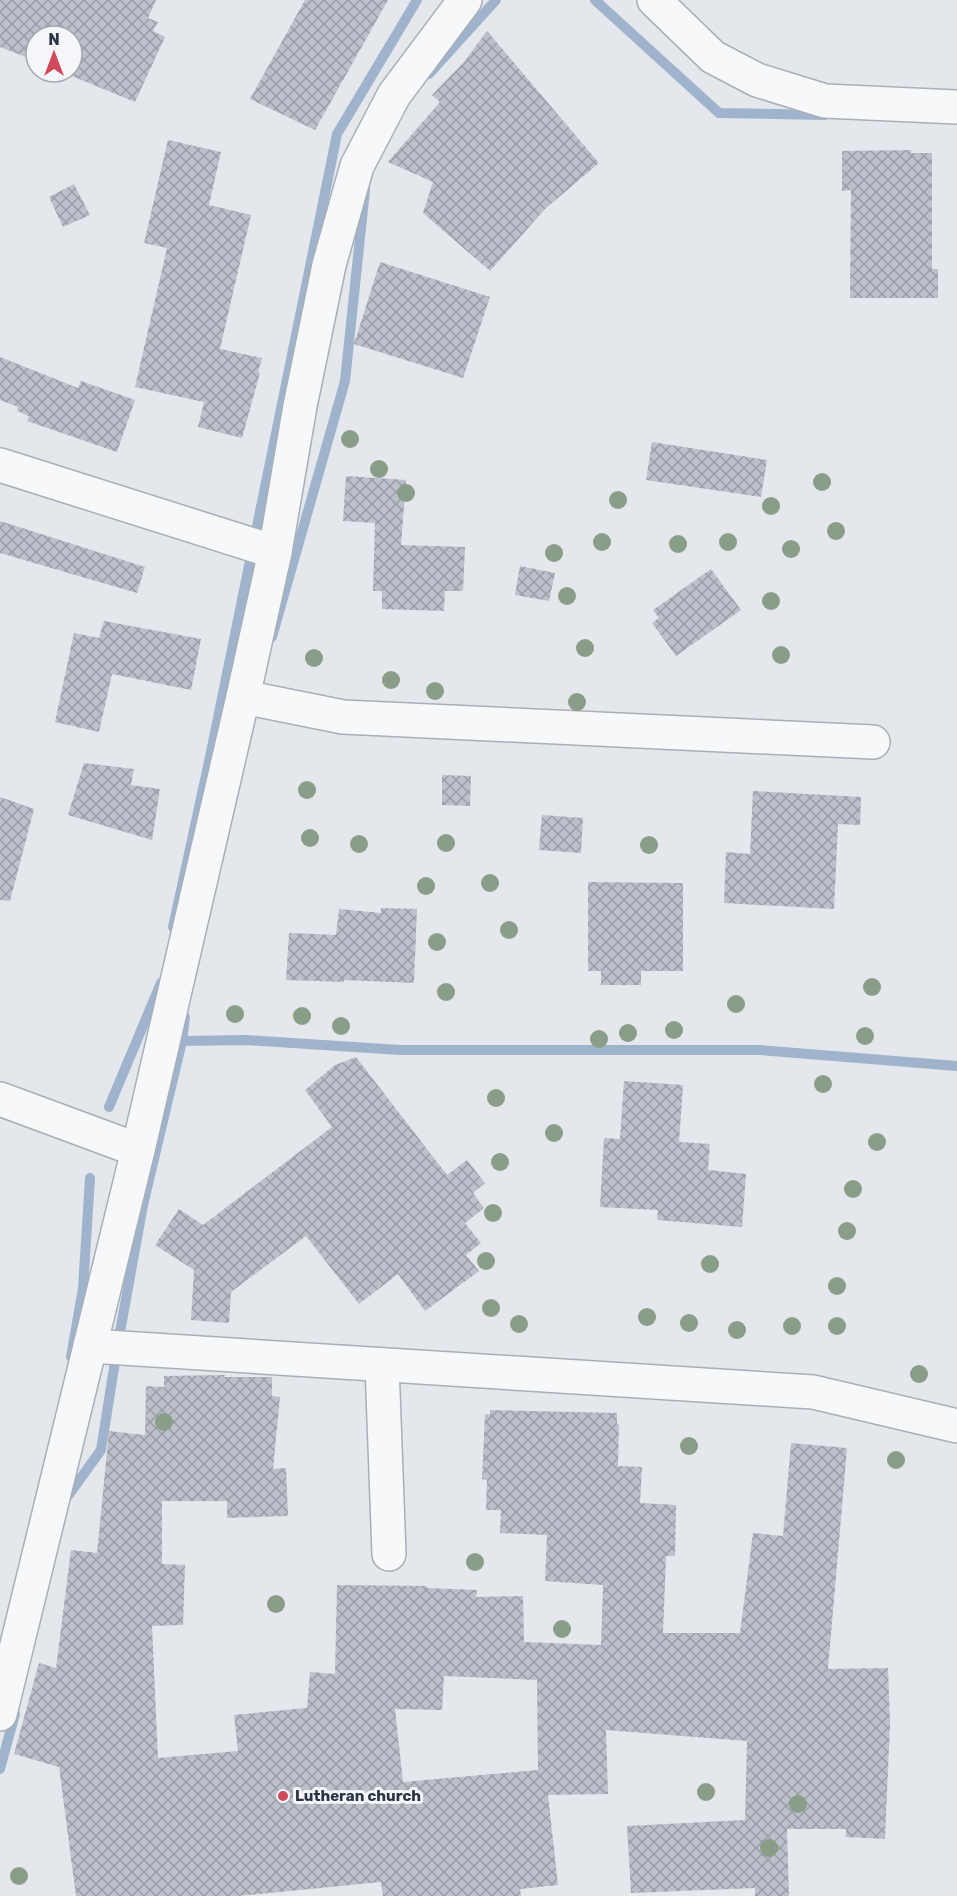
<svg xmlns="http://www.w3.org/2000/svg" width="957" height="1896" font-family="Rubik,sans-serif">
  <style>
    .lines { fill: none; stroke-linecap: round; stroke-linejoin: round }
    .stream { stroke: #9fb4cc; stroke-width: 10 }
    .building { fill: url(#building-cross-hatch); fill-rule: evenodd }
    .minor-casing { stroke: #a9aeb7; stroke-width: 36 }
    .minor { stroke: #f7f8fa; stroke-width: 33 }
    .tree { fill: #899d89 }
    .poi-dot { fill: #d1495b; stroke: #f4f6f9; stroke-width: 2 }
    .labels { text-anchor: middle; stroke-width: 6; stroke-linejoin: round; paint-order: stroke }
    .poi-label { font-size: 15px; font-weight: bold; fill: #2b3445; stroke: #f4f6f9; text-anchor: start }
  </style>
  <defs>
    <pattern id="building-cross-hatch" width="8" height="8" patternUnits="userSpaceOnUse" patternTransform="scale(1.5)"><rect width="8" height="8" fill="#bbc0ca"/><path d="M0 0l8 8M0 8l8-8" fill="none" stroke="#989da6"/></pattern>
  </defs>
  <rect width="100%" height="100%" fill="#e4e7ec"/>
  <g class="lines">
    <g class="stream">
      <path d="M595 0 719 113 825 115"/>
      <path d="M429 74 496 0"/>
      <path d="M272 637 345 381 365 190"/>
      <path d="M173 927 210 757 337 134 417 0"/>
      <path d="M182 1041 245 1040 400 1050H760L957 1066"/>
      <path d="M109 1107 161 983"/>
      <path d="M71 1357 83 1288 90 1178"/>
      <path d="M65 1500 101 1450 118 1343 143 1205 182 1041 185 1017"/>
      <path d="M0 1769 15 1714"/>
    </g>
  </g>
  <g class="building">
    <path d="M0 0H156L148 18 158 22 153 31 165 37 135 102 62 72H72V36H36V61L0 47Z"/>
    <path d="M305 0H388L315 130 250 99Z"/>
    <path d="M487 31 599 163 545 209 490 271 423 213 433 182 388 162 440 102 432 95 464 62Z"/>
    <path d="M168 140 221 152 209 205 251 215 220 349 262 358 258 372 260 373 242 438 198 427 204 402 135 387 167 248 144 243Z"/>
    <path d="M911 150V153H932V269H938V298H850L851 190 842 191V151Z"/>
    <path d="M74 184 90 215 63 227 49 197Z"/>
    <path d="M380 262 490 297 463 378 354 344Z"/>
    <path d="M0 357 78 388 81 381 135 400 117 452 27 421 29 416 17 411 18 407 0 400Z"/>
    <path d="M652 442 767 460 761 497 646 480Z"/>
    <path d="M346 476 406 480 401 545 465 547 463 591H445L444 611 382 609V591H373L375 523 343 521Z"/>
    <path d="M0 521 145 567 137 593 0 553Z"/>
    <path d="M520 566 555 573 549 601 515 595Z"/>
    <path d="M711 569 741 610 676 656 652 623 659 618 653 610Z"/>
    <path d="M104 621 201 639 191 690 112 674 99 732 55 722 74 633 99 638Z"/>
    <path d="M84 763 134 769 131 785 160 789 152 840 68 815Z"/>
    <path d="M442 775 471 776 470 806 442 805Z"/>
    <path d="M753 791 861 797 860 825 838 824 834 909 724 903 726 852 750 854Z"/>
    <path d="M0 797 34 809 10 901 0 900Z"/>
    <path d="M542 815 583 818 581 853 539 850Z"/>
    <path d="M588 882 683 883V971H641V985H601V971H588Z"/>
    <path d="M381 908 417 909 414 983 344 980V982L286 980 289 933 336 935 339 909 381 913Z"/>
    <path d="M356 1057 447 1175 467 1160 485 1183 473 1193 484 1208 465 1223 481 1243 466 1255 479 1271 425 1311 398 1274 359 1304 306 1236 231 1292 229 1323 191 1320 194 1270 155 1245 179 1209 203 1225 332 1127 305 1090 335 1065Z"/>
    <path d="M624 1081 683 1085 679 1142 710 1144 708 1170 746 1174 742 1227 657 1220 658 1210 600 1207 604 1138 620 1139Z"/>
    <path d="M225 1375 224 1377H272V1396L280 1397 273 1469 286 1468 288 1516 227 1518V1501H162V1564L185 1565 183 1625 152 1626 158 1758 238 1751 234 1715 307 1708 310 1672 335 1674 337 1585 427 1586V1588L477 1590 476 1597 523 1596 524 1642 601 1645 603 1585 545 1581 547 1535 500 1533 501 1510H486L487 1480 482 1479 485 1414 490 1415V1410L617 1413V1424H619L618 1466 642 1467 640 1503 676 1505 675 1556H666L663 1633H740L753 1533 783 1536 791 1443 847 1448 828 1669 888 1668 890 1724 885 1839 846 1837V1829H787L789 1896H755V1888L631 1893 627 1826 745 1820 747 1741 606 1730 608 1794 548 1795 558 1885 520 1889 521 1896H383L381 1882 238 1896H76L59 1767 14 1754 39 1663 56 1668 71 1550 97 1553 109 1431 145 1435 146 1386 164 1387V1376ZM444 1676 537 1680 538 1770 403 1782 395 1709 442 1710Z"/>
  </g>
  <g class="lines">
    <defs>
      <g id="minor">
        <path d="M654 0 713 57 757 80 825 101 957 107"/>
        <path d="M0 465 275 552"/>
        <path d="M243 697 343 717 873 742"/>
        <path d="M0 1099 138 1150"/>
        <path d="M90 1346 813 1392 957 1426"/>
        <path d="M382 1365 389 1554"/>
        <path d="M0 1714 138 1150 243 697 275 552 300 406 329 265 357 166 394 95 465 0"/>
      </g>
    </defs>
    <use href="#minor" class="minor-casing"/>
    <use href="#minor" class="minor"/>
  </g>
  <g class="tree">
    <circle cx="350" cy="439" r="9"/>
    <circle cx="379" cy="469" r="9"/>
    <circle cx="822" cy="482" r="9"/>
    <circle cx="406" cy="493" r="9"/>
    <circle cx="618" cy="500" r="9"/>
    <circle cx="771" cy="506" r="9"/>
    <circle cx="836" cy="531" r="9"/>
    <circle cx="602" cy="542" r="9"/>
    <circle cx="728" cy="542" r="9"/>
    <circle cx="678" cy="544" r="9"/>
    <circle cx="791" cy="549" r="9"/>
    <circle cx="554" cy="553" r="9"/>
    <circle cx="567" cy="596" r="9"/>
    <circle cx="771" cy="601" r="9"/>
    <circle cx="585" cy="648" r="9"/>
    <circle cx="781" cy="655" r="9"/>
    <circle cx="314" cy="658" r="9"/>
    <circle cx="391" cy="680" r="9"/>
    <circle cx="435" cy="691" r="9"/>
    <circle cx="577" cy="702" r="9"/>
    <circle cx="307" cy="790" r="9"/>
    <circle cx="310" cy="838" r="9"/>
    <circle cx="446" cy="843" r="9"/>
    <circle cx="359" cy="844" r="9"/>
    <circle cx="649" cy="845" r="9"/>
    <circle cx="490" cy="883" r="9"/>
    <circle cx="426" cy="886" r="9"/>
    <circle cx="509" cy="930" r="9"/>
    <circle cx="437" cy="942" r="9"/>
    <circle cx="872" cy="987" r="9"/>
    <circle cx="446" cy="992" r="9"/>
    <circle cx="736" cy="1004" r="9"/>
    <circle cx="235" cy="1014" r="9"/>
    <circle cx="302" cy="1016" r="9"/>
    <circle cx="341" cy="1026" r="9"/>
    <circle cx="674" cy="1030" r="9"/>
    <circle cx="628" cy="1033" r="9"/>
    <circle cx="865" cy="1036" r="9"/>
    <circle cx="599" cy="1039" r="9"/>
    <circle cx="823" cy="1084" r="9"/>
    <circle cx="496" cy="1098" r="9"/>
    <circle cx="554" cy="1133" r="9"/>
    <circle cx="877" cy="1142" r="9"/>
    <circle cx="500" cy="1162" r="9"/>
    <circle cx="853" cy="1189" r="9"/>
    <circle cx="493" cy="1213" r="9"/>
    <circle cx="847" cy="1231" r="9"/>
    <circle cx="486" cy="1261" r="9"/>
    <circle cx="710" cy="1264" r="9"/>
    <circle cx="837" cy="1286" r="9"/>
    <circle cx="491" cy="1308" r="9"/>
    <circle cx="647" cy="1317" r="9"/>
    <circle cx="689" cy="1323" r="9"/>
    <circle cx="519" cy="1324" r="9"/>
    <circle cx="792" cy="1326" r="9"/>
    <circle cx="837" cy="1326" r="9"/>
    <circle cx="737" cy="1330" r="9"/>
    <circle cx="919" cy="1374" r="9"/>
    <circle cx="164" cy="1422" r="9"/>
    <circle cx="689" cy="1446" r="9"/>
    <circle cx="896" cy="1460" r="9"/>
    <circle cx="475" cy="1562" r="9"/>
    <circle cx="276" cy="1604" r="9"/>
    <circle cx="562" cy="1629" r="9"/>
    <circle cx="706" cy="1792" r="9"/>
    <circle cx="798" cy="1804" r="9"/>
    <circle cx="769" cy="1848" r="9"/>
    <circle cx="19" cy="1876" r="9"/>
  </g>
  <circle class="poi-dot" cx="283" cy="1796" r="6"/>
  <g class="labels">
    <g class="poi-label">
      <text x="295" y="1801">Lutheran church</text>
    </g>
  </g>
  <g transform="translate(54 54)"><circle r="28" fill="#f4f6f9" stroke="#a4a8b1" stroke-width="1.5"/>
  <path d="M0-4.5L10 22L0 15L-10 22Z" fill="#d1495b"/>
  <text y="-9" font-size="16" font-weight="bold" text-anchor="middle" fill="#2b3445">N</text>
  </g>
</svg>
